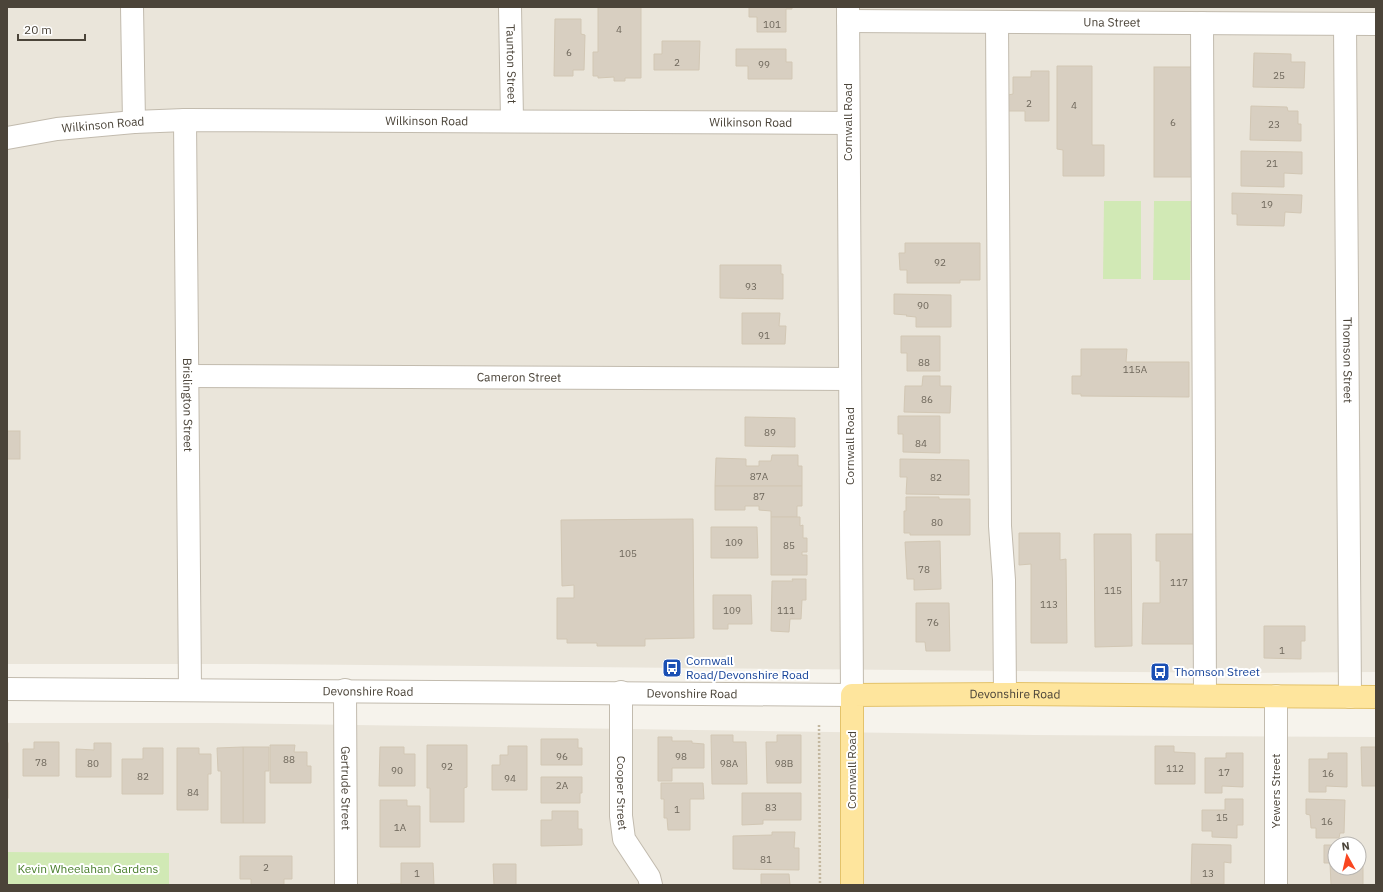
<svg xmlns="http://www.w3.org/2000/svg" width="1383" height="892" font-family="'IBM Plex Sans',sans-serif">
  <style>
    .residential { fill: #eae5da; fill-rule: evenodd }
    .green { fill: #d1e9b5 }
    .building { fill: #d8cfc1; stroke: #d2c7b4 }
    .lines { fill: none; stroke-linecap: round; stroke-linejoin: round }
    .minor-casing { stroke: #c2bbae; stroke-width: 24 }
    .major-casing { stroke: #e4c36b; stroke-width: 24 }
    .path { stroke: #c3b79f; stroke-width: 2.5; stroke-dasharray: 2 2; stroke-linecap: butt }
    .minor { stroke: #fff; stroke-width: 22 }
    .major { stroke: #fee59d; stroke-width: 22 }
    .labels { text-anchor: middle; stroke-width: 4; stroke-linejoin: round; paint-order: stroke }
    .number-label { font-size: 10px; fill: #6e675b }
    .street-label { font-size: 12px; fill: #4b4439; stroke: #fff }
    .transit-label { font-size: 12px; fill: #164399; stroke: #fff; text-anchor: start }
    .park-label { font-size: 12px; fill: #487e2b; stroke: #fff }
  </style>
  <rect width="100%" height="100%" fill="#f6f3ec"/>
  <g class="residential">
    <path d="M7 7H1376V672L1251 673 245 664H7Z"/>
    <path d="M7 723H215L1034 735 1376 737V885H169L168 853 7 852ZM1335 844H1359V868H1335Z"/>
  </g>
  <g class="green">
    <path d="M1104 201H1141V279H1103Z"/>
    <path d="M1154 201H1191L1190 280H1153Z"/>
    <path d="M7 852 169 853V885H7Z"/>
  </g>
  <g class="building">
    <path d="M598 7H641V78H625V81H614V77L598 78V76H593V52H598Z"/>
    <path d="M749 7H792V9H786V32H757V17H749Z"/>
    <path d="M555 19H581V34L585 35 584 70H573V76H554Z"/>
    <path d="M662 41H700L699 70H654V54H662Z"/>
    <path d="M736 49H786V62H792V79H748V66H736Z"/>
    <path d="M1254 53 1291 54V62H1305L1304 88 1253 87Z"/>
    <path d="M1057 66H1092V145H1104V176H1063V150L1057 149Z"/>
    <rect x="1154" y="67" width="38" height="110"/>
    <path d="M1031 71H1049V121H1025V111H1008V95L1013 94V77H1031Z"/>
    <path d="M1251 106 1287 107 1288 111H1298V124H1301V141L1250 140Z"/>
    <path d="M1241 151 1302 152V174L1284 173V187L1241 186Z"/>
    <path d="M1232 193 1302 195 1301 213 1285 212 1284 226 1237 225V214H1232Z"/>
    <path d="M905 243H980V280H960V283H907V270H900L899 253H905Z"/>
    <path d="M720 265H781V274H783V299L720 298Z"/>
    <path d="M894 294 951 295V327H916V317L906 316 907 315 894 314Z"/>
    <path d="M742 313H780L779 326H786L785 344H742Z"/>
    <path d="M901 336H940V371H907V353H901Z"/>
    <path d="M1081 349H1127L1126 362H1189V397L1081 396V394H1072V376H1081Z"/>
    <path d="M923 376H940V386H951L950 413 904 412 905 386H922Z"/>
    <path d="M898 416H940V453L903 452V434H898Z"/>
    <path d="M745 417 795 418V447L745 446Z"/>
    <rect x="7" y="431" width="13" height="28"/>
    <path d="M772 455H798V466H802V486H715L716 458 746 459V466H759V461H771Z"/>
    <path d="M900 459 969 460V495L906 494 907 477H900Z"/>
    <path d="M715 486H802V506H797V517H771V511L759 510V506H745V510H715Z"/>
    <path d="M906 497H939V499H970V535H910V533H904V511H906Z"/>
    <path d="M771 517H800V526L803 525V538H807V552H802V555H807V575H771Z"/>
    <path d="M693 519 694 638 645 639V646H597V643H567V639H557V598H574V585L562 586 561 520Z"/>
    <path d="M711 527H757L758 558H711Z"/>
    <path d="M1019 533H1060V560L1066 559 1067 643H1031V564L1019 565Z"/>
    <path d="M1094 534H1131L1132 646 1095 647Z"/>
    <path d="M1156 534H1197L1196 644H1142L1143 603H1160V561H1156Z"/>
    <path d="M940 541 941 589 914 590V579H907L905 542Z"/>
    <path d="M792 579H806V600H802L801 619H790L789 632 771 631 772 581H793Z"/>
    <path d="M713 595H751L752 624H728V629H713Z"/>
    <path d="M916 603H949L950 651H926L925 642H916Z"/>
    <path d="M1264 626H1305V641H1301V659L1264 658Z"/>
    <path d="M711 735H733V742H746L747 784H712Z"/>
    <path d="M777 735H801V783H767L766 742H777Z"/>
    <path d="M658 737H672V741H692V743L704 744V768H672V781H658Z"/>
    <path d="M541 739H578V748H582V765H541Z"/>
    <path d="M34 742H59V776H23V749H34Z"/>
    <rect x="7" y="743" width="1" height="55"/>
    <path d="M94 743H111V777H76V749L94 750Z"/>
    <path d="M270 745H295L294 752H307V766H311V783H270Z"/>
    <path d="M427 745H467V787L464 788V822H430V788H427Z"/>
    <path d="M508 746H527V790H492V765H500V755H508Z"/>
    <path d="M1155 746H1174V752L1195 753V784H1155Z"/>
    <path d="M243 747H269V771H265V823H243Z"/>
    <path d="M243 747V823H221V771H218L217 748Z"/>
    <path d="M380 747H404V754H415V786H379Z"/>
    <path d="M1361 747H1376V786H1362Z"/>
    <path d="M143 748H163V794H122V759H143Z"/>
    <path d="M177 748H199V754H211V774H208V810H177Z"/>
    <path d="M1226 753H1243V787L1222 786V793H1205V758H1226Z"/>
    <path d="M1328 753H1347V787L1326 786V792H1309V759H1328Z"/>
    <path d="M541 777H582V793H580V803H541Z"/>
    <path d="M661 783H703L704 799H690V830H668L667 818H664V799H661Z"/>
    <path d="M742 793H801V820H763V824L742 825Z"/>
    <path d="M1225 799H1243V825H1237V838L1212 837V831H1202V810H1225Z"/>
    <path d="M1306 799 1345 800 1344 833H1340L1339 838H1316V828H1311L1310 815 1306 814Z"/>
    <path d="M380 800H407V806H420V847H380Z"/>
    <path d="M552 811H578V829H582V845L541 846V820H552Z"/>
    <path d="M772 832H795L794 848H799V870L733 869V836L772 835Z"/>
    <path d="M1192 844 1231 845V863L1224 862V884H1191Z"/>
    <path d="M1324 845H1335V868H1359V846H1363V885H1331L1330 863H1324Z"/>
    <path d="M240 856H292V879H284V885H251V879H240Z"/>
    <path d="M401 863H433L434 885H390V884H401Z"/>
    <path d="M493 864H516V885H494Z"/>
    <path d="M761 874H789L790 885H761Z"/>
  </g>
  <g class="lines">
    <defs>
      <g id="minor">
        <path d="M132 7 134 122"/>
        <path id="s1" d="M510 7 512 120"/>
        <path id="s2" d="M848 21 1376 24"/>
        <path d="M997 22 1000 526 1004 580 1005 694"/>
        <path d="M1202 23 1205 695"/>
        <path id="s3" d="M1345 24 1350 697"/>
        <path id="s4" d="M185 120 190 690"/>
        <path id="s5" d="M7 138 57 129 134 122 185 120 848 123"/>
        <path id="s6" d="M188 376 850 379"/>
        <path id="s7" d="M7 689 852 695 848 7"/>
        <path id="s8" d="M345 690 346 885"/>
        <path id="s9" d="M621 692V816L624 839 649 877 651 885"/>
        <path d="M1276 696V885"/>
      </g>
      <g id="major">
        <path id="s10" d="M852 885V695L1005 694 1376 697"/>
      </g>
    </defs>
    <use href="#minor" class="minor-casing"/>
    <use href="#major" class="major-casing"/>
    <path class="path" d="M819 725 820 885"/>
    <use href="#minor" class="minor"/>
    <use href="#major" class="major"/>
  </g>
  <defs>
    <symbol id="bus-square" viewBox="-11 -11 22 22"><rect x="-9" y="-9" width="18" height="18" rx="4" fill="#1a4fb4" stroke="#fff"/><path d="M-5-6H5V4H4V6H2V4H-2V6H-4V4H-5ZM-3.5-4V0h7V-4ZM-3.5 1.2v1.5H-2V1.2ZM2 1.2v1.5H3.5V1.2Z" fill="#fff"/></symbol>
  </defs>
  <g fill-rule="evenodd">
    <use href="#bus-square" x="661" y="657" width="22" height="22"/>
    <use href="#bus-square" x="1149" y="661" width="22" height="22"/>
  </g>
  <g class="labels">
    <g class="number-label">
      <text x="772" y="28">101</text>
      <text x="619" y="33">4</text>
      <text x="569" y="56">6</text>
      <text x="677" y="66">2</text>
      <text x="764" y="68">99</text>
      <text x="1279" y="79">25</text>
      <text x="1029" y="107">2</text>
      <text x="1074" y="109">4</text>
      <text x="1173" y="126">6</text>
      <text x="1274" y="128">23</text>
      <text x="1272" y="167">21</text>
      <text x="1267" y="208">19</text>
      <text x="940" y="266">92</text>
      <text x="751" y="290">93</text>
      <text x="923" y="309">90</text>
      <text x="764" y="339">91</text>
      <text x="924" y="366">88</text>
      <text x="1135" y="373">115A</text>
      <text x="927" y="403">86</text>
      <text x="770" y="436">89</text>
      <text x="921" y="447">84</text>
      <text x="759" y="480">87A</text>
      <text x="936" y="481">82</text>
      <text x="759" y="500">87</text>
      <text x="937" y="526">80</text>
      <text x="734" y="546">109</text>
      <text x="789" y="549">85</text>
      <text x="628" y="557">105</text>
      <text x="924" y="573">78</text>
      <text x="1179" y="586">117</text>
      <text x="1113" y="594">115</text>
      <text x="1049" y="608">113</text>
      <text x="732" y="614">109</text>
      <text x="786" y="614">111</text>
      <text x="933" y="626">76</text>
      <text x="1282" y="654">1</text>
      <text x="562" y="760">96</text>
      <text x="681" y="760">98</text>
      <text x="289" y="763">88</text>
      <text x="41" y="766">78</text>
      <text x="93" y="767">80</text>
      <text x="729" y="767">98A</text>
      <text x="784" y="767">98B</text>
      <text x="447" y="770">92</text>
      <text x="1175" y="772">112</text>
      <text x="397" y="774">90</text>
      <text x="1224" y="776">17</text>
      <text x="1328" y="777">16</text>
      <text x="143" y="780">82</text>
      <text x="510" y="782">94</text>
      <text x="562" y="789">2A</text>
      <text x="193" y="796">84</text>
      <text x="771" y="811">83</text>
      <text x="677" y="813">1</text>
      <text x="1222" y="821">15</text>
      <text x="1327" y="825">16</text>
      <text x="400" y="831">1A</text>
      <text x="766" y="863">81</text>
      <text x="266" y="871">2</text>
      <text x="417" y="877">1</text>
      <text x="1208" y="877">13</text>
    </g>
    <g class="street-label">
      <text dy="4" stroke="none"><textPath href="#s2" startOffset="264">Una Street</textPath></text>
      <text dy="4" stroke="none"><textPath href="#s1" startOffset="57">Taunton Street</textPath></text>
      <text dy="4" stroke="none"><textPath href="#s5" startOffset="421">Wilkinson Road</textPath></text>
      <text dy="4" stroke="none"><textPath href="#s5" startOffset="745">Wilkinson Road</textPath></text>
      <text transform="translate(848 122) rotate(-90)" y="4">Cornwall Road</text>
      <text dy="4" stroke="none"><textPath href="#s5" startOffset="97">Wilkinson Road</textPath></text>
      <text dy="4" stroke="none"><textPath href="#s3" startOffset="336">Thomson Street</textPath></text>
      <text dy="4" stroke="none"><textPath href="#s6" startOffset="331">Cameron Street</textPath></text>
      <text dy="4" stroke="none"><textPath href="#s4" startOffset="285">Brislington Street</textPath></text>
      <text transform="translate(850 446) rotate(-90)" y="4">Cornwall Road</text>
      <text dy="4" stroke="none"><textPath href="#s7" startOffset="361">Devonshire Road</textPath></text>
      <text dy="4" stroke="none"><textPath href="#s7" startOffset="685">Devonshire Road</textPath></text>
      <text dy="4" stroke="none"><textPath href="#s10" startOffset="353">Devonshire Road</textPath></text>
      <text transform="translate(852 770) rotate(-90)" y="4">Cornwall Road</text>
      <text dy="4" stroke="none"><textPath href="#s8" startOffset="98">Gertrude Street</textPath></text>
      <text transform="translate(1276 791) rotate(-90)" y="4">Yewers Street</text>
      <text dy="4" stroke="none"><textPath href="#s9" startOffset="101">Cooper Street</textPath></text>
    </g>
    <g class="transit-label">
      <text x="686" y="665">Cornwall<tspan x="686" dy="14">Road/Devonshire Road</tspan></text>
      <text x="1174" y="676">Thomson Street</text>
    </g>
    <g class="park-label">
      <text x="88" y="873">Kevin Wheelahan Gardens</text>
    </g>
  </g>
  <rect width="1383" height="892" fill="none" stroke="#4b4439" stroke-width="16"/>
  <g transform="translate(1347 856) rotate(352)"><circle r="19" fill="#ffffff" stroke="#b7b4b0"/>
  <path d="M0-3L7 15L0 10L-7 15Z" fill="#f94620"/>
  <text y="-6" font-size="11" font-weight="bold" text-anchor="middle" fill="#4b4439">N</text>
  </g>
  <path d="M18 34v6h67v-6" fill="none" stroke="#4b4439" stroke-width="2"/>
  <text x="24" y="34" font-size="12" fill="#4b4439" stroke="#ffffff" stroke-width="3" paint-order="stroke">20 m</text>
</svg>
